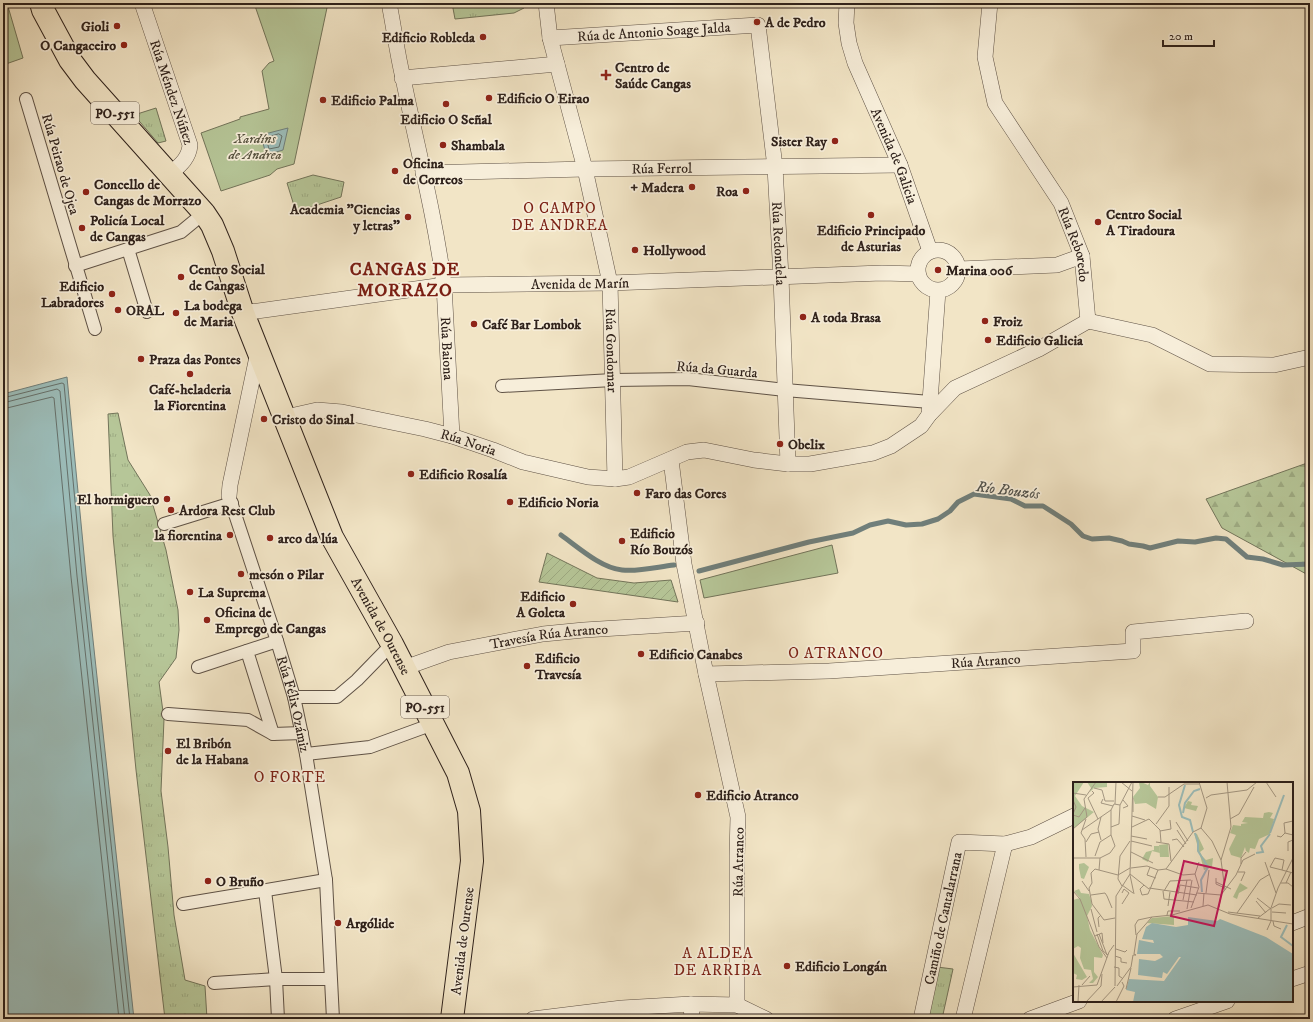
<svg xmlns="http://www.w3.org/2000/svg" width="1313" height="1022" font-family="'IM FELL DW Pica',serif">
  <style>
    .grass { fill: url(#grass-tufts); stroke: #72745a }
    .forest { fill: url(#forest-firs); stroke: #72745a }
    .park { fill: #b6c698; stroke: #72745a }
    .garden { fill: url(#garden-furrows); stroke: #72745a }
    .water { fill: #9cbebb; stroke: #707f7b }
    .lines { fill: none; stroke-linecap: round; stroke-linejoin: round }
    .shore { stroke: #65706b; stroke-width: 1 }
    .stream { stroke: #707f7b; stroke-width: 5 }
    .pedestrian-casing { stroke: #5f5246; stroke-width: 14 }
    .minor-casing { stroke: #5f5246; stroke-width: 16 }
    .primary-casing { stroke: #2e211b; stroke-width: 24 }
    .pedestrian { stroke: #f7eeda; stroke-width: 12 }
    .minor { stroke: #f7eeda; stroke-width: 15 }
    .primary { stroke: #f2e5c6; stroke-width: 22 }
    .poi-dot { fill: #8f2418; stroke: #f7eeda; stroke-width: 1.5 }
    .labels { text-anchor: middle; stroke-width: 3.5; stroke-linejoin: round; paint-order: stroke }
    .shield { fill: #f7eeda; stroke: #6a5e54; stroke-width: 1 }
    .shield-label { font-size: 13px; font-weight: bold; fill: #2e211b }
    .poi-label { font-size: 14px; font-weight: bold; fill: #2e211b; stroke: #f7eeda; text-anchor: start }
    .street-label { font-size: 14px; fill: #2e211b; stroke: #f7eeda }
    .park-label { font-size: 14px; font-style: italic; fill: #575340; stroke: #f7eeda }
    .neighbourhood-label { font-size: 15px; letter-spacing: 1px; fill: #7a1f14; stroke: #f7eeda }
    .water-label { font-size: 15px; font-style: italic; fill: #4f504b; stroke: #f7eeda }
    .district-label { font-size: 18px; font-weight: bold; letter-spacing: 1px; fill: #7a1f14; stroke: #f7eeda }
    .inset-river { fill: none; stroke: #9cbebb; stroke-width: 2 }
    .inset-road { fill: none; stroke: #a49782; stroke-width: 1 }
    .view { fill: #c2185b; fill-opacity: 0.15; stroke: #c2185b; stroke-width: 2 }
    .inset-edge { fill: none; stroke: #2e211b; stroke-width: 2 }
  </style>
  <defs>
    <pattern id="grass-tufts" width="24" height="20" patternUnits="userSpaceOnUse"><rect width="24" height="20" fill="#b6c698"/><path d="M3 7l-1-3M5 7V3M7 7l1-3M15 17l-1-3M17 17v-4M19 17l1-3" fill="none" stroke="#9daa82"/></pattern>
    <pattern id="forest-firs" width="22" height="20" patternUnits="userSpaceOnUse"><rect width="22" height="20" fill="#b6c698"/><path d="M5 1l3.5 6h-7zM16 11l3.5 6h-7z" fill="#9daa82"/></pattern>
    <pattern id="garden-furrows" width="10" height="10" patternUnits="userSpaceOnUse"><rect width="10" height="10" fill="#b6c698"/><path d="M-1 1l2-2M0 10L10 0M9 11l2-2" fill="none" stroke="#9daa82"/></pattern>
  </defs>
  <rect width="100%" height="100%" fill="#f2e5c6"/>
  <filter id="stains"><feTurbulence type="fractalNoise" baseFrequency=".005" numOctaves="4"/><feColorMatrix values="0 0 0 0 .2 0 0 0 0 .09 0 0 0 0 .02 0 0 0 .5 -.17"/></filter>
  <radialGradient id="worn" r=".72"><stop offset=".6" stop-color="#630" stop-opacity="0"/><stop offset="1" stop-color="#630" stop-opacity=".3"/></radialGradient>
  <g class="grass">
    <path d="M452 3H523L524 8 514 13 455 19Z"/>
    <path d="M156 108 166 141 158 143 134 115Z"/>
    <path d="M313 175 344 182 341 197 296 212 287 183Z"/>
    <path d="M118 413 128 460 150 495 166 550 178 610 179 630 176 658 159 682 164 719 161 791 168 847 174 915 185 980 205 986 207 1019H165L136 770 113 536 108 414Z"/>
    <path d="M937 967 953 969 942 1019H927Z"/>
  </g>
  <path class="forest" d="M1310 462V576L1222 528 1206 499Z"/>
  <g class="park">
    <path d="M3 3H7L23 58 3 65Z"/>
    <path d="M254 3H328L294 164 277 169 270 175 221 191 201 133 240 119V117L269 109 262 71 269 63 274 61Z"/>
    <path d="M832 545 838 573 704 598 700 580Z"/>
  </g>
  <path class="garden" d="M547 553 597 578 634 583 671 580 678 602 539 582Z"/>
  <g class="water">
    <path d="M288 128 283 150 266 155 261 135Z"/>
    <path d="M67 377 86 575 134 1019H3V394Z"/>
  </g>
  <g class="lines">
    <g class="shore">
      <path d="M279 134 282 136 279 147 269 149 266 138Z"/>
      <path d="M3 398 62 383 64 384 82 576 130 1019"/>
      <path d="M3 403 57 389 60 391 77 576 125 1019"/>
      <path d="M3 409 52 397 54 398 71 577 119 1019"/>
    </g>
    <g class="stream">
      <path d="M561 535C578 547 601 568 622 570 638 572 657 567 674 565"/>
      <path d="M699 571 809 542 853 533 870 525 888 521 906 525 922 524 938 519 950 511 958 502 974 494 1011 499 1025 506H1043L1071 524 1083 536 1092 539 1109 538 1122 541 1129 544 1143 546 1150 548 1178 541 1195 542 1216 538 1226 539 1247 557 1263 559 1283 565 1310 564"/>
    </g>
    <defs>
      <g id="pedestrian">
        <path d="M26 99 95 329"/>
        <path d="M128 249 147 312"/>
        <path d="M75 266 181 232 204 213"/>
        <path d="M502 386 613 380 688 379 785 390 930 402"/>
        <path id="s1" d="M229 496 277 641 294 697 306 754 326 880 333 1019"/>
        <path d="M164 524 232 503"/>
        <path d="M247 651 273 734"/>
        <path d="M198 667 277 641"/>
        <path d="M294 697H337L357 680 392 644"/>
        <path d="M168 714 248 720 273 734 302 733"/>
        <path d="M306 754 370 747 433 724"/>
        <path d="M265 891 276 979 278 1019"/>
        <path d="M183 904 326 880"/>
        <path d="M214 983 276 979H330"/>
      </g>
      <g id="minor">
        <path id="s2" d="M142 3 190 145C189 159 179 166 169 175"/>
        <path id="s3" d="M389 3C394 28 397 53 403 78 417 147 435 216 444 285L452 436"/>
        <path id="s4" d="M546 3 550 38 585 169 610 283 615 479"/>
        <path id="s5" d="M847 3 846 23 849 43 855 63 900 165 930 251"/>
        <path id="s6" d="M990 3 985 57 995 103 1061 203 1082 256 1088 321"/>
        <path id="s7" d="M550 38 758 25 775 167 781 277 788 464"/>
        <path d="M402 78 557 64"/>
        <path id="s8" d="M423 173 585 169 900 165"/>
        <circle cx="938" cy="270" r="20"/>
        <path d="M959 269 1057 265 1082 256"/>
        <path id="s9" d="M243 313 444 285 610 283 882 273 918 274"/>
        <path d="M1088 321 1152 335 1210 364 1274 365 1310 357"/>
        <path d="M929 415 938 291"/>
        <path id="s10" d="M286 417 317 410 342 412 425 429 452 436 493 450 523 462 588 477 615 479 629 477 687 452 704 450 754 460 788 464H810L873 453 891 446 921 426 929 415 955 388 1039 349 1088 321"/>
        <path d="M671 460 684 564 706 674 738 817 737 855V1005"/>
        <path d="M229 496 230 485 258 352"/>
        <path id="s11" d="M404 668 449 652 543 634 584 630 697 623"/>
        <path id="s12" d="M706 674 829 671 1133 651V632L1246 621"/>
        <path d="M1292 923 1310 916"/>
        <path d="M1292 979 1310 973"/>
        <path d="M691 1004 692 1019"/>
        <path d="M533 1019 622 1008 691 1004 737 1005 766 1019"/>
        <path id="s13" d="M921 1019 959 842 1005 844 1031 837 1074 816"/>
        <path d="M963 1019 1005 844"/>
        <path d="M1030 1019 1079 1001"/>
        <path d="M1175 1019 1227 1001"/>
      </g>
      <g id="primary">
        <path id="s14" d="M41 3 43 10 70 60 85 80 204 213 212 225 223 251 243 313 332 537 392 644 458 773 469 811 472 861 452 1019"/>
      </g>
    </defs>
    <use href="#pedestrian" class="pedestrian-casing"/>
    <use href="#minor" class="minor-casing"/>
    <use href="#primary" class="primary-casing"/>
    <use href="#pedestrian" class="pedestrian"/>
    <use href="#minor" class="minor"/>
    <use href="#primary" class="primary"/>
  </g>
  <g class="poi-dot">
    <circle cx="757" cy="22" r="4"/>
    <circle cx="117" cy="26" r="4"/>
    <circle cx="483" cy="37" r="4"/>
    <circle cx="124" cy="45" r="4"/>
    <path d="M604 69h4v4h4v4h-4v4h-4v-4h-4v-4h4z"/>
    <circle cx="489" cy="98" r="4"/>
    <circle cx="323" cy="100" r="4"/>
    <circle cx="446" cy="104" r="4"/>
    <circle cx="835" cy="141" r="4"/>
    <circle cx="443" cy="145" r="4"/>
    <circle cx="395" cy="171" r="4"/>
    <circle cx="692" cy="187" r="4"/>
    <circle cx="746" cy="191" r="4"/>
    <circle cx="86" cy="192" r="4"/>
    <circle cx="871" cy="215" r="4"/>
    <circle cx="408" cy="217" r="4"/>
    <circle cx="1098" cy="222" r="4"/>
    <circle cx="82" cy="228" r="4"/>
    <circle cx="635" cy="250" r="4"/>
    <circle cx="938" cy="270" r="4"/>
    <circle cx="181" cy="277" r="4"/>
    <circle cx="112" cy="294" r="4"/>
    <circle cx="118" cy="310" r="4"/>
    <circle cx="176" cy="313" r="4"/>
    <circle cx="803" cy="317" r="4"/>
    <circle cx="985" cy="321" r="4"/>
    <circle cx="474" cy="324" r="4"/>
    <circle cx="988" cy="340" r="4"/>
    <circle cx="141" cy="359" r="4"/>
    <circle cx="190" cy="374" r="4"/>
    <circle cx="264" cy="419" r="4"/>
    <circle cx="780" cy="444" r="4"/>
    <circle cx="411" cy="474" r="4"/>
    <circle cx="637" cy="493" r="4"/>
    <circle cx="167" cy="499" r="4"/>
    <circle cx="510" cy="502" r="4"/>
    <circle cx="171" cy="510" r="4"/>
    <circle cx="230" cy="535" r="4"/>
    <circle cx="270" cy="538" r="4"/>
    <circle cx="622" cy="541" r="4"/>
    <circle cx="241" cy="574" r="4"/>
    <circle cx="190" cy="592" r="4"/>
    <circle cx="573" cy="604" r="4"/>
    <circle cx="207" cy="620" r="4"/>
    <circle cx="641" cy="654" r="4"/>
    <circle cx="527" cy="666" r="4"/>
    <circle cx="168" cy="751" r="4"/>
    <circle cx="698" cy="795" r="4"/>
    <circle cx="208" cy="881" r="4"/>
    <circle cx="338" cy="923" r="4"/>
    <circle cx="787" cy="966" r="4"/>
  </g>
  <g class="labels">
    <g class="shield">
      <rect x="91" y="102" width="48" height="22" rx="3"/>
      <rect x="401" y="696" width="48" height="22" rx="3"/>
    </g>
    <g class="shield-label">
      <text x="115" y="118">PO-551</text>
      <text x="425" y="712">PO-551</text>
    </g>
    <g class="poi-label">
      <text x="765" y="27">A de Pedro</text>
      <text x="109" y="31" text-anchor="end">Gioli</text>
      <text x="475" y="42" text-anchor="end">Edificio Robleda</text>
      <text x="116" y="50" text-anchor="end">O Cangaceiro</text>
      <text x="615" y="72">Centro de<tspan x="615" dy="16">Saúde Cangas</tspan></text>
      <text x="497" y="103">Edificio O Eirao</text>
      <text x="331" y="105">Edificio Palma</text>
      <text x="446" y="124" text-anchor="middle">Edificio O Señal</text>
      <text x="827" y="146" text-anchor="end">Sister Ray</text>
      <text x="451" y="150">Shambala</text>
      <text x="403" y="168">Oficina<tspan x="403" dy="16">de Correos</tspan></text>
      <text x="94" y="189">Concello de<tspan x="94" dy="16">Cangas de Morrazo</tspan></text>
      <text x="684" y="192" text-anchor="end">+ Madera</text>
      <text x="738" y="196" text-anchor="end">Roa</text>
      <text x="400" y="214" text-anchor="end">Academia "Ciencias<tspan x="400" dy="16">y letras"</tspan></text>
      <text x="1106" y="219">Centro Social<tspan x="1106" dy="16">A Tiradoura</tspan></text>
      <text x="90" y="225">Policía Local<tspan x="90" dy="16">de Cangas</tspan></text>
      <text x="871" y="235" text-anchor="middle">Edificio Principado<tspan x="871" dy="16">de Asturias</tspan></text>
      <text x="643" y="255">Hollywood</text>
      <text x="189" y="274">Centro Social<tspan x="189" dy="16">de Cangas</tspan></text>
      <text x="946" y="275">Marina 006</text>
      <text x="104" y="291" text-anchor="end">Edificio<tspan x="104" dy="16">Labradores</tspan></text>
      <text x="184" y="310">La bodega<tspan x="184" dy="16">de Maria</tspan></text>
      <text x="126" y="315">ORAL</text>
      <text x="811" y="322">A toda Brasa</text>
      <text x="993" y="326">Froiz</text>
      <text x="482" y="329">Café Bar Lombok</text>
      <text x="996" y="345">Edificio Galicia</text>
      <text x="149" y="364">Praza das Pontes</text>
      <text x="190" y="394" text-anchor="middle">Café-heladeria<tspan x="190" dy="16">la Fiorentina</tspan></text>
      <text x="272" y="424">Cristo do Sinal</text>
      <text x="788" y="449">Obelix</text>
      <text x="419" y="479">Edificio Rosalía</text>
      <text x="645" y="498">Faro das Cores</text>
      <text x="159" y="504" text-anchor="end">El hormiguero</text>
      <text x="518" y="507">Edificio Noria</text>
      <text x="179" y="515">Ardora Rest Club</text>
      <text x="630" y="538">Edificio<tspan x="630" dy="16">Río Bouzós</tspan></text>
      <text x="222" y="540" text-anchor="end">la fiorentina</text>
      <text x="278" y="543">arco da lúa</text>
      <text x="249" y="579">mesón o Pilar</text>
      <text x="198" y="597">La Suprema</text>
      <text x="565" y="601" text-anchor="end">Edificio<tspan x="565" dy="16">A Goleta</tspan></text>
      <text x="215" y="617">Oficina de<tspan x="215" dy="16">Emprego de Cangas</tspan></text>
      <text x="649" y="659">Edificio Canabes</text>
      <text x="535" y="663">Edificio<tspan x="535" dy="16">Travesía</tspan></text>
      <text x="176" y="748">El Bribón<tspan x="176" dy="16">de la Habana</tspan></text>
      <text x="706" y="800">Edificio Atranco</text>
      <text x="216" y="886">O Bruño</text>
      <text x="346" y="928">Argólide</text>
      <text x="795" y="971">Edificio Longán</text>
    </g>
    <g class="street-label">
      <text dy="5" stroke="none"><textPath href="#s7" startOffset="104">Rúa de Antonio Soage Jalda</textPath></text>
      <text dy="5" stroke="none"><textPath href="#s2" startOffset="94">Rúa Méndez Núñez</textPath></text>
      <text dy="5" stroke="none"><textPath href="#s5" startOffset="162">Avenida de Galicia</textPath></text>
      <text transform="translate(61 164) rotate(74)" y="5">Rúa Peirao de Ojea</text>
      <text dy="5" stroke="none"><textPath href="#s8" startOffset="239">Rúa Ferrol</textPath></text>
      <text dy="5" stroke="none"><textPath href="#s7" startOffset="428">Rúa Redondela</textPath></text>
      <text dy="5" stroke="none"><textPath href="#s6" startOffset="265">Rúa Reboredo</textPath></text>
      <text dy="5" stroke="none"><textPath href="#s9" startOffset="339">Avenida de Marín</textPath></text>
      <text dy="5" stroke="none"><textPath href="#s3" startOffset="351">Rúa Baiona</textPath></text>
      <text dy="5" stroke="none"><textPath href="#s4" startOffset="355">Rúa Gondomar</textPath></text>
      <text transform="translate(717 369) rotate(5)" y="5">Rúa da Guarda</text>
      <text dy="5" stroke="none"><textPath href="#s10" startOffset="187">Rúa Noria</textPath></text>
      <text dy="5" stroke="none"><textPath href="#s14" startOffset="718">Avenida de Ourense</textPath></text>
      <text dy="5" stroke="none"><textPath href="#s11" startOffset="149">Travesía Rúa Atranco</textPath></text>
      <text dy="5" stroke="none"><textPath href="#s12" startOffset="280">Rúa Atranco</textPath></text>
      <text dy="5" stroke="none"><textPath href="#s1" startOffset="218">Rúa Félix Ozámiz</textPath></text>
      <text transform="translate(738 862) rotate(-89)" y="5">Rúa Atranco</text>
      <text dy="5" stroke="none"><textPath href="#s13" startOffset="103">Camiño de Cantalarrana</textPath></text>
      <text transform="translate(462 941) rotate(-83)" y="5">Avenida de Ourense</text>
    </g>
    <g class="park-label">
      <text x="255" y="143">Xardíns<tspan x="255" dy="16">de Andrea</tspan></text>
    </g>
    <g class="neighbourhood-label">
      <text x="560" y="213">O CAMPO<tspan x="560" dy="17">DE ANDREA</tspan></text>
      <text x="836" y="658">O ATRANCO</text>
      <text x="290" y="782">O FORTE</text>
      <text x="718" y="958">A ALDEA<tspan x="718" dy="17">DE ARRIBA</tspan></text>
    </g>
    <g class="water-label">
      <text transform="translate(1008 490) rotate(7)" y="5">Río Bouzós</text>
    </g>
    <g class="district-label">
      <text x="405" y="275">CANGAS DE<tspan x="405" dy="21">MORRAZO</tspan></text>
    </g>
  </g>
  <g transform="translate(1073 782)">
    <rect width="220" height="220" fill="#f2e5c6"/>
    <path d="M0 0H11L2 14 9 24 21 30 0 47ZM14 0H34V5L21 6 17 10 18 6ZM68 0 75 3 77 0V4L85 15 83 27 73 21 62 22 60 15 67 6 66 1ZM115 19 119 20 118 23 125 24 123 29 111 26ZM196 30 200 31 197 36 201 37 197 52 186 57 182 67 177 66 176 71 173 69 172 65 168 76 158 73 156 67 163 53 157 51 160 43 168 44V42L175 41 169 40 172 35 190 36 191 31ZM121 51 124 52 131 67 127 70 129 74 133 78 140 76 139 85 131 88ZM81 64H86L87 71 79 69 75 80 69 77 73 70 81 68ZM11 81 16 85 11 97 8 96 6 86V82ZM167 101 175 106 166 111 164 117 160 115ZM6 107 8 111 16 112 18 118 19 124 14 134 17 148 30 173 29 176 21 175V190L25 195 20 201H16L20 197 18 188 11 187 7 176 8 166 5 164 0 167V118L7 116 1 109ZM0 171 14 195 9 198 3 197 4 193 0 191Z" fill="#b6c698"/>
    <path d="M95 62 96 75H87L86 63ZM101 134V143L74 141 79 136Z" fill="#b6c698"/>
    <path d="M115 135 144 139 147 137 193 155 220 172V220H60L62 210 53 208 56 197 91 199 108 175H106L94 192 90 190 89 196 65 193 66 177 82 179 90 175 87 172H64L66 158 81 161 80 158 69 157 73 145 79 141 103 145 115 143Z" fill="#9cbebb"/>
    <path class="inset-river" d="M112 3 106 23 109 35 117 38 120 50M110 31 112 21 121 9 127 7M122 51 125 60V69L135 85 128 98 129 110M197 51 211 13M183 71 190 70 188 64 197 52M214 143 208 155 220 164M85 162 113 172 167 220M91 164 115 176 155 220"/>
    <path class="inset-road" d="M48 0 59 9M126 0 134 26 128 46M193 0 203 15M21 6 29 8 32 19H41M19 9 21 11 15 16 25 37M0 11 13 13M85 15H92L111 2H126M133 16 138 13 174 8 184 0M30 17 28 21 40 24M0 18 3 25 0 32M42 22 43 0M47 23 59 0M50 26 55 24 50 18M60 30V16M0 33 6 35 12 26M59 34 72 38M157 37 166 32 181 5M103 40 115 59M83 42 96 24V5M38 45 46 42 47 23M59 45 76 37 87 48 88 60M128 46 139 59 148 78 152 108M0 47 14 35 11 17 23 0M9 48 38 28M104 48 113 62M87 49 98 47 97 38M212 51 211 41 220 39M58 54 74 57M204 54 208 55 212 51 220 53M28 58 25 47 28 35M99 58 104 57 111 65M58 59 79 64M13 60 18 52 26 50M83 60 96 62 98 79M42 64 38 53V28L41 22 47 23M215 69V60L220 58M58 70 80 81M22 74 27 60 38 53M13 75 12 57 8 51 13 37M0 76H27M27 76 37 71 42 64M148 78 158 45 154 0M192 80 203 111M168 82V76L173 70M77 85 74 93 83 96M58 86 74 84 85 88 93 87 120 50 128 46M93 87 110 93 122 92M26 88 27 76M209 88 211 78 202 76 197 85 209 88 220 91M165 90H172L168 99M57 92 76 107M122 92 126 80M57 93 61 112M143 96V102L152 106M9 99 16 109M143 100 158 107M208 101H215L220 105M213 101 218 90M49 103 60 111M71 103 67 107 69 113 75 112 85 88M49 104 45 97 47 74 57 59M76 106 124 113M0 109 7 117 26 165 34 176M90 109 91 117 121 120M91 109 97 99 118 98M124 111 148 113M133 111 136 88M105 112 107 103 125 106M18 113 32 111 34 114M34 114 39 126M184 116 198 127M110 118 114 98M183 119 193 131M49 122 56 111 51 107 49 111M95 124 97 110M130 124 131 111M146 125 148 113 163 93 170 78 182 72M118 126 126 105 122 92M199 126 206 122 218 123M18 127 24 150M114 127 119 98M155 130 187 134M199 130 213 131M164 131 187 98 197 92M94 133 95 129H107M42 136 31 138 19 122 16 106 19 101 18 91 22 87 45 93 57 86M185 136 198 126 205 106 220 76M200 139 201 144 208 147M26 145 25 136 28 133M194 148 198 139V126M24 152 30 169 35 173M26 152 34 173M63 153 62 143 65 138 79 135M22 154 29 151 30 161M43 167 52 170 54 168M61 172 64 152 79 135 99 133 135 123 157 132 220 142M42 174 48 176V180L54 181M41 185 46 186V194L49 196M9 203 17 194M42 204 43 114 57 92 60 0M44 204 58 185 60 173H63L61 172M0 205 24 203 36 170 41 163M53 207 58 186M5 220 6 203M13 220 28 204 29 192M28 220 42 205M43 220 51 204 49 200"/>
    <path class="view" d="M111 79 154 89 141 144 98 134Z"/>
    <rect width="220" height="220" class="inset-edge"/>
  </g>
  <rect width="1313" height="1022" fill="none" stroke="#f2e5c6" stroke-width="16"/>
  <rect x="4" y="4" width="1305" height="1014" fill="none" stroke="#2e211b" stroke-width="2"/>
  <rect x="8" y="8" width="1297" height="1006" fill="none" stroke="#2e211b"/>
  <path d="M1163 40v6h51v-6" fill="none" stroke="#2e211b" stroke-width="2"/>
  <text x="1169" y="40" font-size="12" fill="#2e211b" stroke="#f7eeda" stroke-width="3" paint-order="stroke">20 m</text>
  <rect width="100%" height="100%" filter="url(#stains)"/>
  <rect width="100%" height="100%" fill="url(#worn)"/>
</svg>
